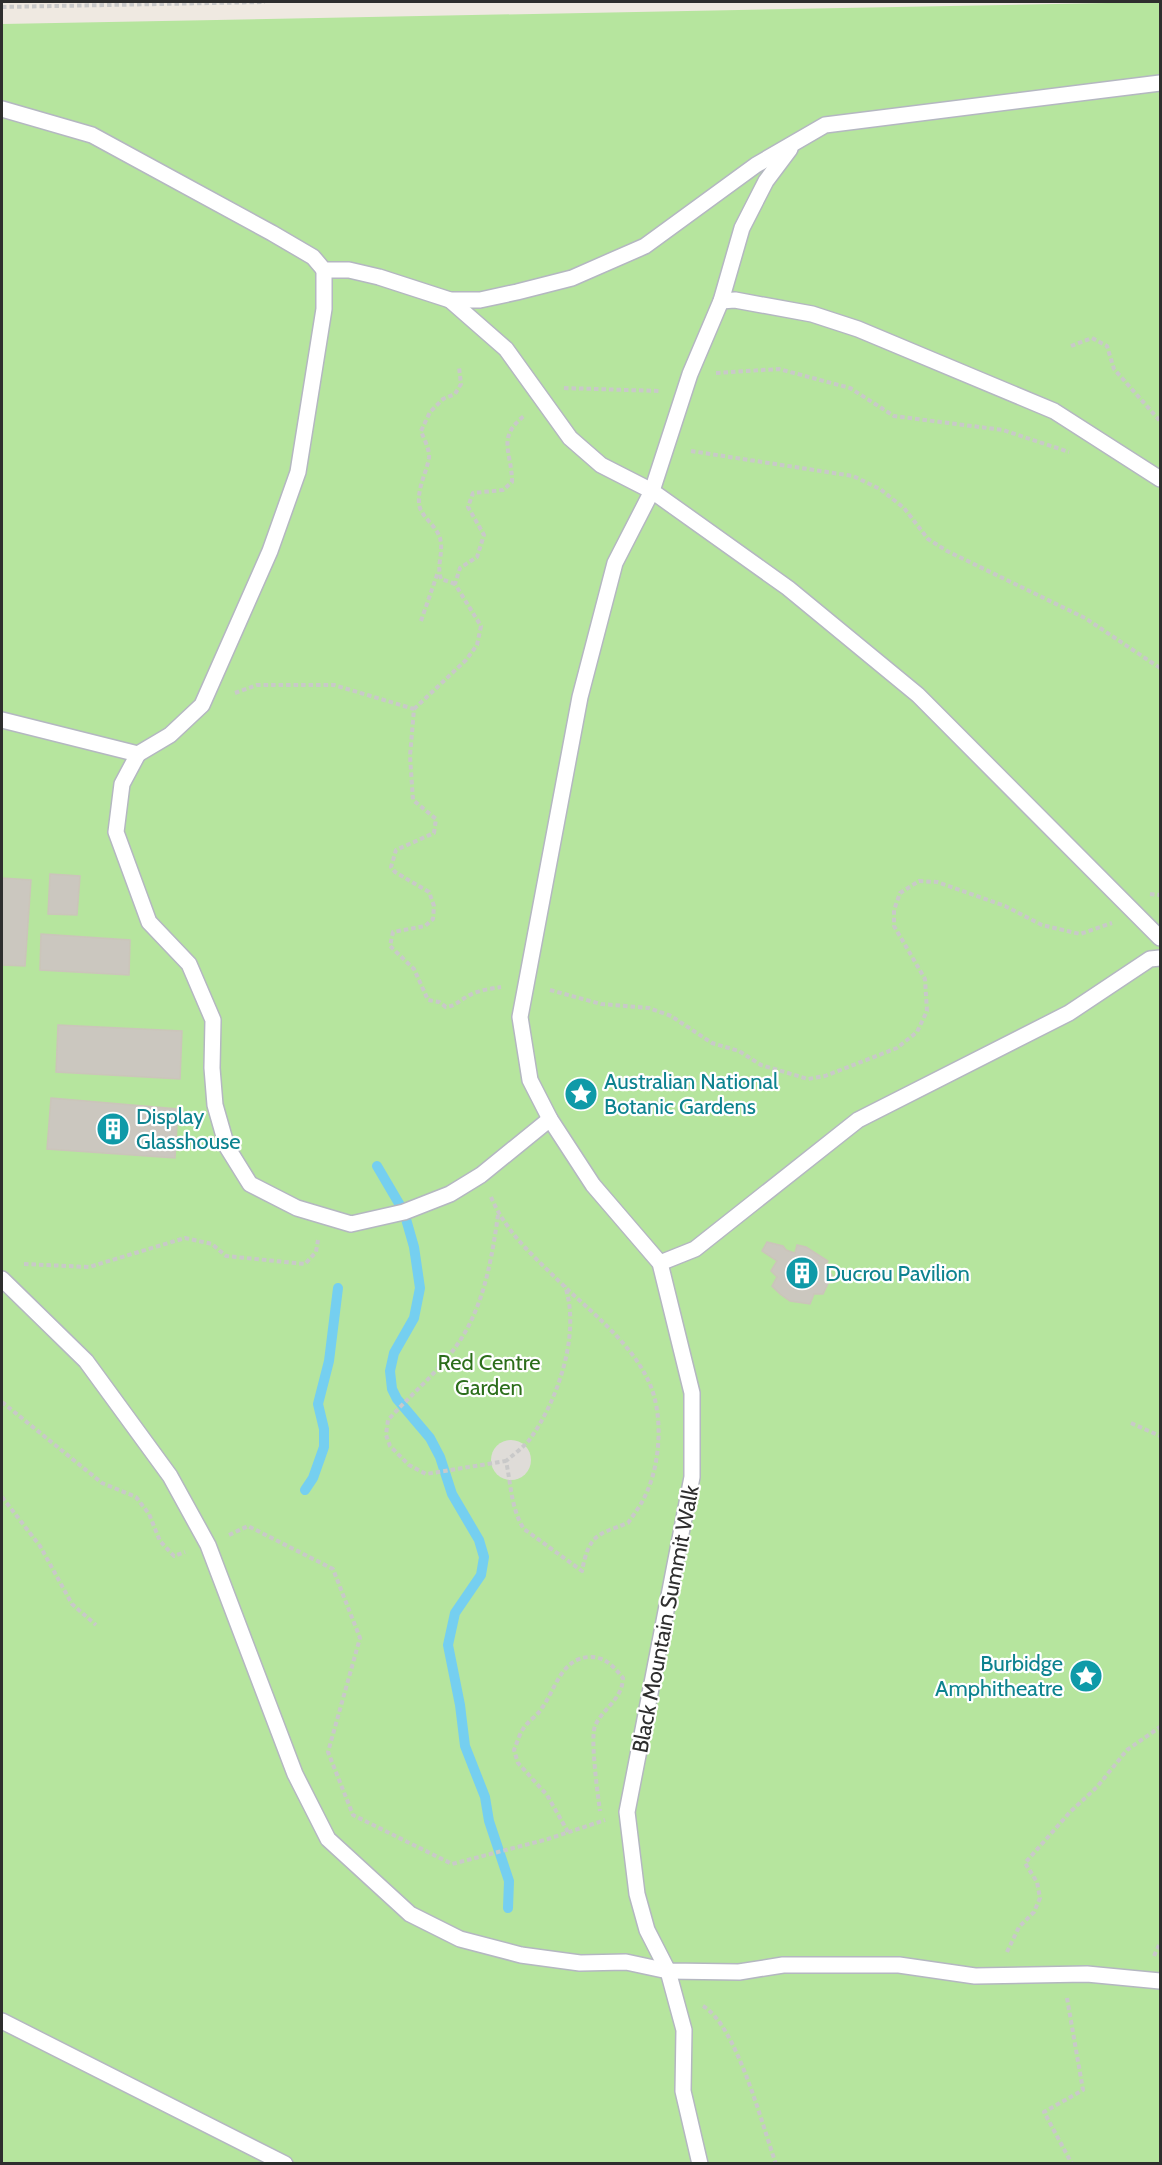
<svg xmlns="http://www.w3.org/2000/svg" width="1162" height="2165" font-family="Cabin,sans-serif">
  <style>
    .green { fill: #b6e59e }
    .plaza { fill: #dfdcd8 }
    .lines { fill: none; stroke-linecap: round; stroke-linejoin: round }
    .stream { stroke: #75cff0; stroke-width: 10 }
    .building { fill: #cbc7bf; stroke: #cbc5ba; stroke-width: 1.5 }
    .service-casing { stroke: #b4b7c1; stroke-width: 18 }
    .path { stroke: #c9c9c9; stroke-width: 4; stroke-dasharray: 4.5 3; stroke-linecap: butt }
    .service { stroke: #fff; stroke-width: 15 }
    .labels { text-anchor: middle; stroke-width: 4.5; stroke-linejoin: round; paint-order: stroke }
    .culture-label { font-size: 22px; fill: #0d838f; stroke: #fff; text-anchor: start }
    .park-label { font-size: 22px; fill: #2c6e1b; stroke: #fff }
    .street-label { font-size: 22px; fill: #2e2e2e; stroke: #fff }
  </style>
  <rect width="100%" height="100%" fill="#efe9e1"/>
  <path class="green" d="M1160 2V2163H2V24Z"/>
  <circle class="plaza" cx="511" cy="1460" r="20"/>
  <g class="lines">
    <g class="stream">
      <path d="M377 1166 404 1212 414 1247 420 1288 414 1318 394 1353 390 1371 392 1389 397 1399 430 1438 440 1457 452 1494 479 1540 484 1557 481 1575 455 1613 448 1645 460 1705 465 1746 485 1797 489 1821 509 1881 508 1908"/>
      <path d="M305 1490 313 1478 324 1447V1429L318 1404 329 1361 338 1288"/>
    </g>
  </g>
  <g class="building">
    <path d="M50 874 80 876 77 915 48 914Z"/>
    <path d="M2 878 31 880 25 966 2 965Z"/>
    <path d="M41 934 130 940 129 975 40 970Z"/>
    <path d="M58 1025 182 1031 180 1079 56 1072Z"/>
    <path d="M51 1098 178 1109 175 1158 47 1149Z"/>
    <path d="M767 1242 783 1246 786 1250 795 1253 797 1245 806 1247 828 1261 825 1267 832 1275 823 1294H814L810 1304 790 1301 780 1294 772 1286 777 1277 771 1271 777 1261 762 1251Z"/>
  </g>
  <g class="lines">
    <defs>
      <g id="service">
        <path d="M2 109 92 135 272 233 313 257 324 270H349L379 277 450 300H480L517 292 572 278 645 246 756 165 825 125 1160 83"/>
        <path d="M790 149 766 181 742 228 721 301 690 374 652 491 788 588 918 695 1160 938"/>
        <path d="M450 300 506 349 570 438 601 465 652 491 615 563 580 697 520 1017 530 1080 550 1119 593 1185 660 1263 692 1393V1477L627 1812 637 1894 647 1930 668 1971 684 2030 683 2091 700 2164"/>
        <path d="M721 301 735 300 812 314 858 329 1054 411 1160 479"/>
        <path d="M2 720 138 754 170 735 202 705 270 551 298 472 324 309V270"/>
        <path d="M138 754 122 784 116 832 149 922 189 964 213 1020 212 1068 215 1105 227 1147 250 1184 297 1208 351 1224 404 1212 450 1194 481 1175 550 1119"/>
        <path d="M660 1263 695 1249 858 1120 1069 1013 1150 959 1160 958"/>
        <path d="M2 1279 86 1361 170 1476 208 1545 295 1774 328 1839 410 1914 460 1939 521 1955 580 1963 626 1962 668 1971 739 1972 783 1965H899L975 1976 1087 1974 1160 1981"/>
        <path d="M2 2021 285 2164"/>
      </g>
    </defs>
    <use href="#service" class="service-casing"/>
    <g class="path">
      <path d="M2 7 265 2"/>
      <path d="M1071 346 1092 338 1107 346 1114 369 1160 421"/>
      <path d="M716 373 779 369 850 388 894 416 1003 430 1069 452"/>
      <path d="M564 388 659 391"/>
      <path d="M691 451 853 476 880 489 904 508 928 539 947 551 1085 618 1160 668"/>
      <path d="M455 584 441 579C436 566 444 552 440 538 436 525 419 515 419 503 418 486 426 474 429 458 430 450 424 439 421 431L430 412 443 399 455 394 461 384 459 367"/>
      <path d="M421 621 438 572"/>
      <path d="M235 693 257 685H334L414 709 410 756 413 800 436 819 434 833 396 850 391 867 395 872 429 892 434 906 433 919 425 926 393 932 390 946 414 969 428 1000 439 1002 446 1007C455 1006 459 1001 468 996 478 990 490 989 501 987"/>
      <path d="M414 709 466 660 477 645 481 626 455 584 460 568 477 557 484 535 468 507 473 493 503 490 512 482C512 452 496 438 524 416"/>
      <path d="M1150 894 1160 895"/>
      <path d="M550 990 601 1004 649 1008 671 1016 712 1043 739 1051 761 1065 808 1079 825 1076 897 1048 917 1032 927 1011 925 979 894 926V910L900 893 919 881 937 882 1005 906 1042 925 1080 934 1112 923"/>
      <path d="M491 1197C507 1235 538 1260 566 1288 594 1314 631 1344 648 1380 664 1412 661 1464 645 1496 641 1505 634 1514 628 1523 596 1535 589 1535 582 1571L524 1529C511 1509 511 1484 506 1461 514 1454 524 1447 530 1439 558 1400 581 1333 565 1286"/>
      <path d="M498 1215C492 1258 484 1305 459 1342 440 1371 411 1394 388 1420L386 1435 390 1446 409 1465 426 1474 506 1461"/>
      <path d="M24 1264 89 1267 185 1238 212 1244 226 1256 305 1264 316 1252 318 1240"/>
      <path d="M2 1402 102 1483 136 1497 149 1514 160 1541 174 1556 185 1552"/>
      <path d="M1131 1423 1160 1436"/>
      <path d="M2 1497 40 1546 72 1604 96 1625"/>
      <path d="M229 1535 248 1526 333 1569 360 1638 328 1752 353 1815 452 1864 548 1839 605 1820"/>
      <path d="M568 1832 547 1795 518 1763 514 1750C517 1743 519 1735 523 1729 528 1721 537 1716 542 1708 556 1688 561 1659 589 1657 605 1656 614 1667 623 1678 622 1700 603 1708 595 1726 590 1739 598 1796 600 1811"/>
      <path d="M1007 1952 1019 1927 1034 1912 1040 1898 1037 1882 1025 1863 1070 1812 1097 1787 1127 1750 1160 1727"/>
      <path d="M1154 1956 1160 1943"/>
      <path d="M1067 1998 1083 2090 1044 2112 1072 2164"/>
      <path d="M703 2006C737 2026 762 2125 776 2164"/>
    </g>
    <use href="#service" class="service"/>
  </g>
  <defs>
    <symbol id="sight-disc" viewBox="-11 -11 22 22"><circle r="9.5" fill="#0f9aa8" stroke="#fff"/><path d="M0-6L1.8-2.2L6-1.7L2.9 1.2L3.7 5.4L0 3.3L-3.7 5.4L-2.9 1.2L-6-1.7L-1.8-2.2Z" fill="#fff"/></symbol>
    <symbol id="building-disc" viewBox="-11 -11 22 22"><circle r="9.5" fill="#0f9aa8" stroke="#fff"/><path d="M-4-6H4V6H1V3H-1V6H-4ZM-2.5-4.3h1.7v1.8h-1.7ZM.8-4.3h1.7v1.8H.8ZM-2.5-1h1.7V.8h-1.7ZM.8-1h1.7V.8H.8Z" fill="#fff"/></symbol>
  </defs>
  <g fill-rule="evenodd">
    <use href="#sight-disc" x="562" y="1075" width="38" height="38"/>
    <use href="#building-disc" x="94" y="1110" width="38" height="38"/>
    <use href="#building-disc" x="783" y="1254" width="38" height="38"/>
    <use href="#sight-disc" x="1067" y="1657" width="38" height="38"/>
  </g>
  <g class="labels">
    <g class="culture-label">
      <text x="604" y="1089">Australian National<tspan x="604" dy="25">Botanic Gardens</tspan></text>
      <text x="136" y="1124">Display<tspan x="136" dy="25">Glasshouse</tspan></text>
      <text x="825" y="1281">Ducrou Pavilion</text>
      <text x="1063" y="1671" text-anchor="end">Burbidge<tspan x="1063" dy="25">Amphitheatre</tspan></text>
    </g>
    <g class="park-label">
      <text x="489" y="1370">Red Centre<tspan x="489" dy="25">Garden</tspan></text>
    </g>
    <g class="street-label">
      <text transform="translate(665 1619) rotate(-79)" y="8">Black Mountain Summit Walk</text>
    </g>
  </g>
  <rect width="1162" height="2165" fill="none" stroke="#2e2e2e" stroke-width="6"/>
</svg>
